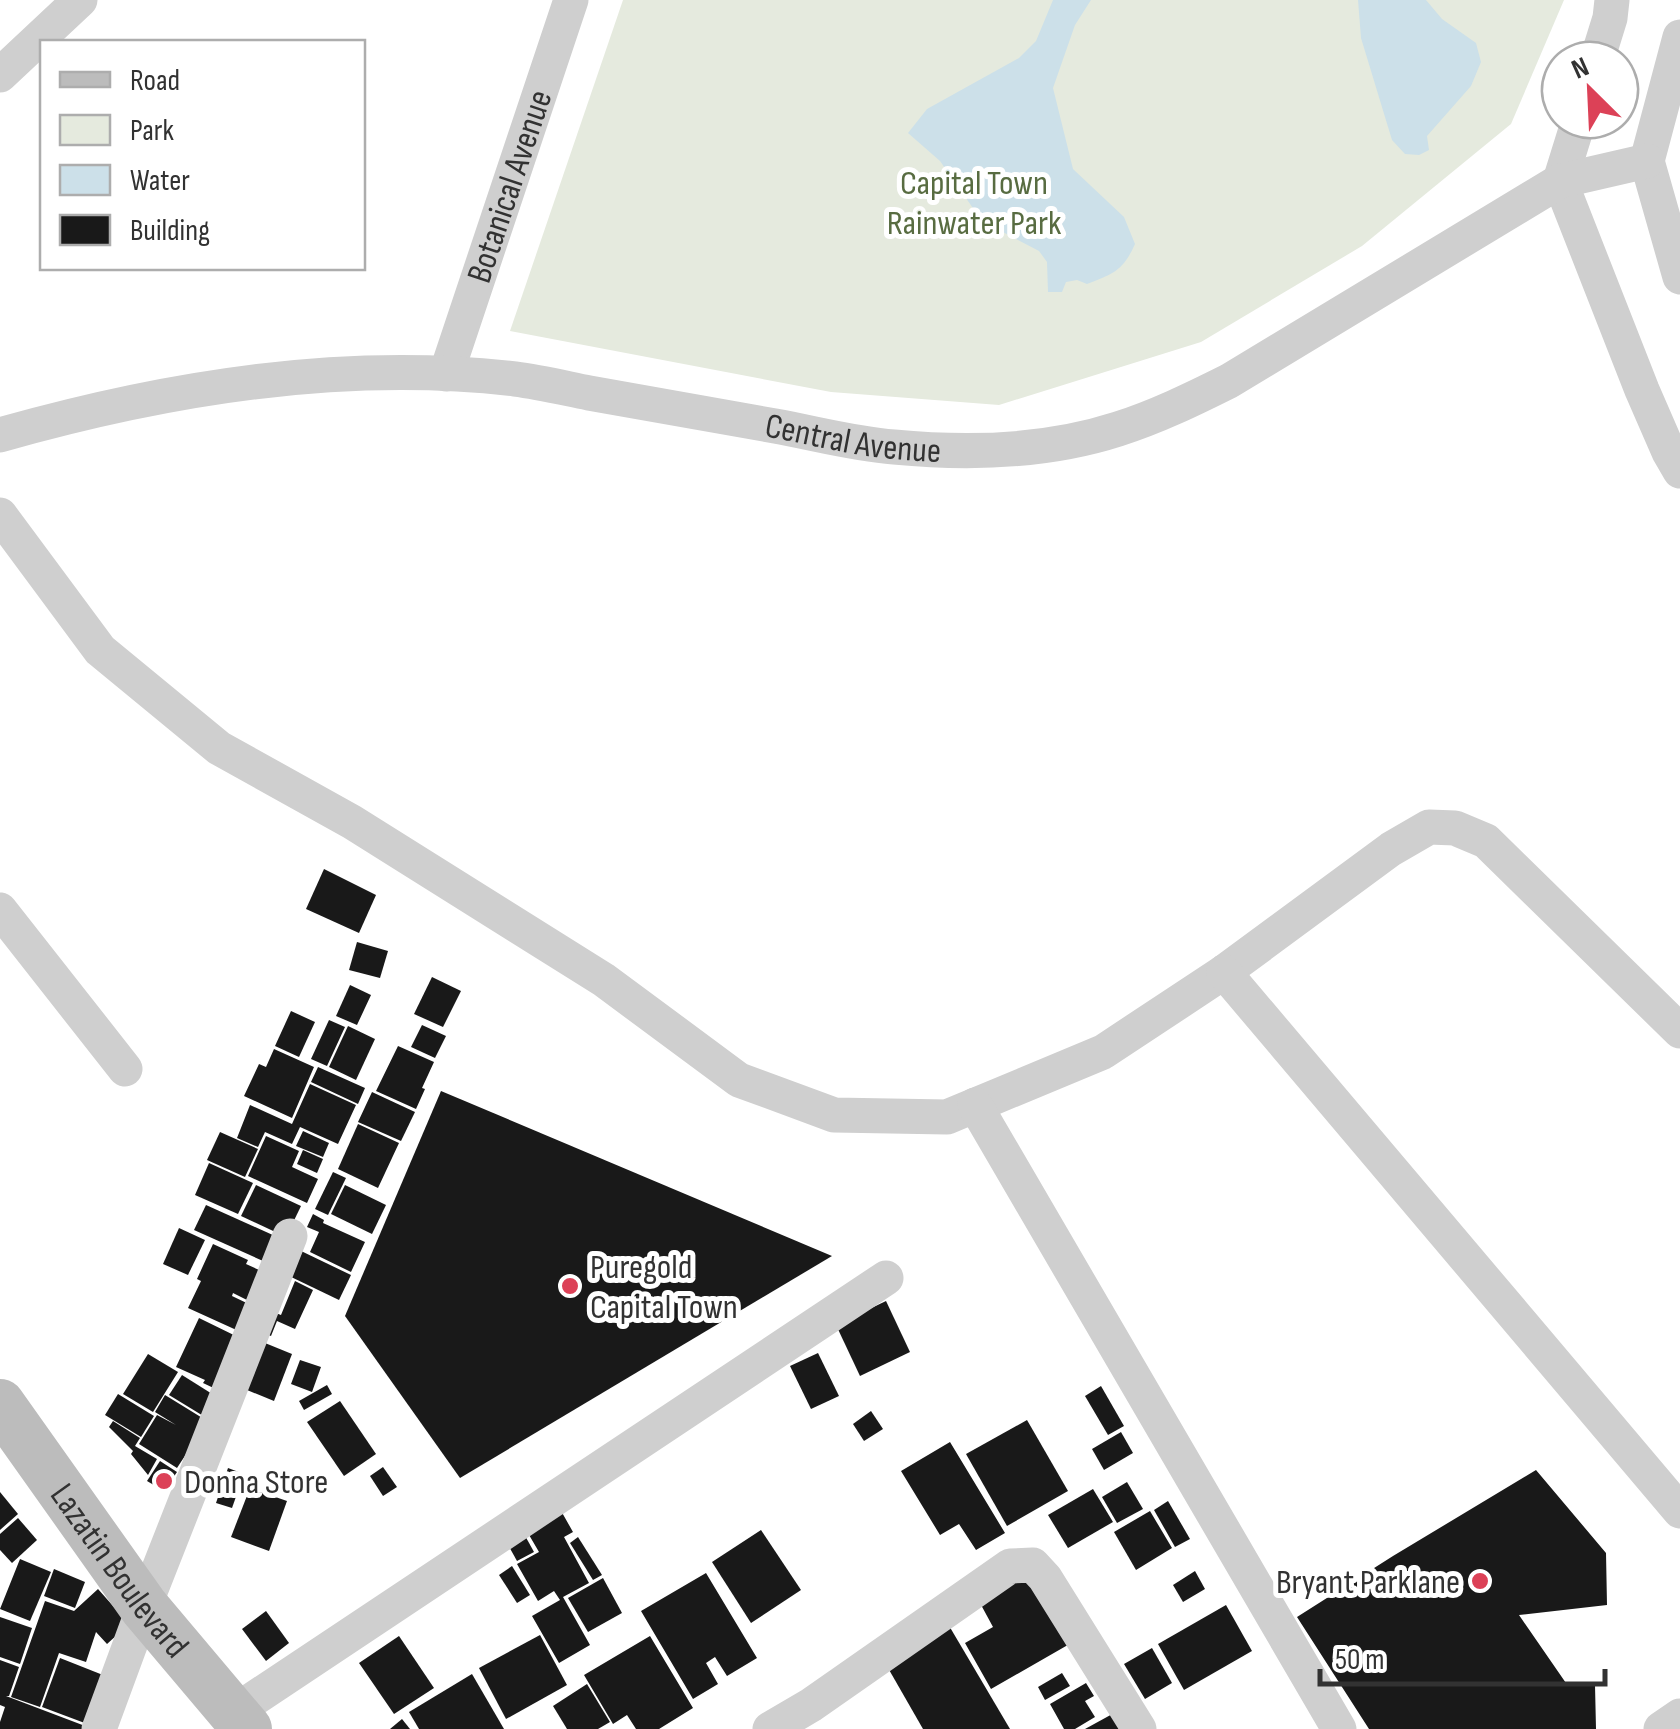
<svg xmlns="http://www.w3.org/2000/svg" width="1680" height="1729" font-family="'Sofia Sans Condensed',sans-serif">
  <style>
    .green { fill: #e5eade }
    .water { fill: #cce0e9 }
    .building { fill: #191919 }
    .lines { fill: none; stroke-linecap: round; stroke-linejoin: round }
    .street { stroke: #cfcfcf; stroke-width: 35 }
    .secondary { stroke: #bcbcbc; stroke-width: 50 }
    .poi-dot { fill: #dc4157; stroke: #fff; stroke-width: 4 }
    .labels { text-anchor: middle; stroke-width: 10; stroke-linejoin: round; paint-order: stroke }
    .park-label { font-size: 35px; fill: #586c41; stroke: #fff }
    .street-label { font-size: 35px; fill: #323232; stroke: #fff }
    .poi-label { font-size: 35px; fill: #323232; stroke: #fff; text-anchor: start }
  </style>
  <rect width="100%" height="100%" fill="#fff"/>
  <path class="green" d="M623 0H1564L1511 124 1362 246 1201 342 999 405 831 392 510 331Z"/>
  <g class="water">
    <path d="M1053 0H1091L1075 25 1053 88 1073 169 1124 217 1135 244C1123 271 1113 274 1087 284L1077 280 1066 282 1062 292H1048L1047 262 1039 251 982 221 940 161 908 133 927 109 1019 58 1036 41Z"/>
    <path d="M1358 0H1426L1442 19 1476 43 1481 62 1471 86 1427 136 1429 150 1419 155 1405 154 1392 140 1361 38Z"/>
  </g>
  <g class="building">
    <path d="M324 869 376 895 359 933 306 909Z"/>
    <path d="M357 942 388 951 380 978 349 970Z"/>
    <path d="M432 977 461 991 443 1027 414 1014Z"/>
    <path d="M350 985 371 995 357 1025 336 1016Z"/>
    <path d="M291 1011 315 1022 299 1057 275 1046Z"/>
    <path d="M329 1020 345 1027 327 1066 311 1059Z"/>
    <path d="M422 1025 446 1036 435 1058 411 1047Z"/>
    <path d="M348 1026 375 1039 356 1080 329 1067Z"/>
    <path d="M398 1046 434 1062 422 1088 425 1089 416 1109 376 1091Z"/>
    <path d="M274 1049 314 1067 292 1118 244 1096 259 1064 266 1067Z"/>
    <path d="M318 1067 365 1088 358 1104 311 1082Z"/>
    <path d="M310 1084 356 1105 338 1144 300 1127 292 1144 265 1132 258 1147 237 1138 250 1105 292 1124Z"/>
    <path d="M441 1091 832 1256 460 1478 345 1316Z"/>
    <path d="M372 1092 415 1112 401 1141 358 1122Z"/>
    <path d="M358 1124 399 1143 378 1188 338 1169Z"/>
    <path d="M303 1131 329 1143 323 1157 296 1146Z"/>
    <path d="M220 1132 258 1149 245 1177 207 1160Z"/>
    <path d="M266 1136 299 1151 292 1167 318 1179 307 1203 248 1176Z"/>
    <path d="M303 1150 323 1159 317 1173 297 1164Z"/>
    <path d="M209 1163 253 1183 238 1214 195 1195Z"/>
    <path d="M333 1172 346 1178 328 1215 315 1209Z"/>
    <path d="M256 1185 301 1206 286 1237 241 1216Z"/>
    <path d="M345 1185 386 1205 372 1234 331 1214Z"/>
    <path d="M206 1205 275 1236 263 1261 194 1230Z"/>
    <path d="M313 1214 324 1220 323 1223 365 1242 351 1272 310 1252 319 1232 307 1227Z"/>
    <path d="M179 1228 205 1240 188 1275 163 1264Z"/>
    <path d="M213 1244 248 1260 246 1264 268 1274 255 1304 233 1293 232 1296 255 1307 243 1333 188 1308 201 1281 197 1279Z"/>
    <path d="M299 1250 351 1275 339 1300 287 1275Z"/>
    <path d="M295 1281 313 1290 295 1329 277 1321 271 1336 254 1329 262 1308 281 1315Z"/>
    <path d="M886 1301 910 1352 860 1376 836 1325Z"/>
    <path d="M199 1318 244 1340 222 1392 203 1383 205 1380 176 1367Z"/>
    <path d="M265 1343 292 1354 274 1401 247 1390Z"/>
    <path d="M818 1353 839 1396 811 1409 790 1366Z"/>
    <path d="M148 1354 178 1372 153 1412 123 1394Z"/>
    <path d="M300 1360 321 1367 312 1392 291 1384Z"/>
    <path d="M182 1375 217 1397 205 1417 169 1395Z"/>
    <path d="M327 1385 332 1394 304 1410 299 1401Z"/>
    <path d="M1101 1386 1124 1426 1108 1435 1085 1396Z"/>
    <path d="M118 1394 154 1416 141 1437 105 1415Z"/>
    <path d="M165 1395 204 1419 196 1439 177 1468 139 1444 157 1415 176 1425 155 1412Z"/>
    <path d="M340 1401 376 1454 344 1476 307 1422Z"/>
    <path d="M871 1411 883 1429 864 1441 853 1424Z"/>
    <path d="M1027 1420 1068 1491 1007 1526 966 1454Z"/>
    <path d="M113 1421 140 1438 135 1446 157 1459 148 1475 131 1454 133 1451 109 1427Z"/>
    <path d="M1121 1432 1133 1453 1104 1470 1092 1449Z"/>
    <path d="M950 1442 1005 1533 976 1550 959 1524 940 1535 901 1471Z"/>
    <path d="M160 1461 177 1472 164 1491 147 1481Z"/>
    <path d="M383 1467 397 1487 383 1496 370 1476Z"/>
    <path d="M228 1468 244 1474 232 1508 216 1503Z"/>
    <path d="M1536 1470 1606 1553 1607 1605 1519 1615 1568 1686 1595 1685 1596 1729H1369L1297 1617 1393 1556Z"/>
    <path d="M1127 1482 1143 1509 1117 1523 1102 1497Z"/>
    <path d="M250 1488 287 1501 269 1551 231 1537Z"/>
    <path d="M1093 1489 1113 1522 1068 1548 1048 1515Z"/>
    <path d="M0 1492 18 1514 0 1530Z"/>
    <path d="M1168 1501 1190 1539 1175 1547 1154 1510Z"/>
    <path d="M560 1509 573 1532 564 1537 589 1583 563 1597 590 1645 559 1663 532 1616 560 1600 554 1591 538 1601 517 1564 539 1552 525 1528Z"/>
    <path d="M1150 1511 1172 1548 1136 1570 1114 1532Z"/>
    <path d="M18 1518 37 1540 12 1563 0 1550V1534Z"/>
    <path d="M761 1530 801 1590 751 1623 712 1562Z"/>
    <path d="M523 1532 534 1552 517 1561 506 1541Z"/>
    <path d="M578 1537 602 1575 593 1580 570 1543Z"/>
    <path d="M20 1559 51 1572 30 1621 0 1609Z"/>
    <path d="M512 1566 530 1595 517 1603 499 1575Z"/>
    <path d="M54 1569 85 1582 75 1608 44 1596Z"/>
    <path d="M1195 1571 1205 1589 1183 1602 1173 1585Z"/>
    <path d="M1032 1572 1073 1642 991 1689 965 1643 993 1627 980 1603Z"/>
    <path d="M706 1573 757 1658 727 1676 715 1657 706 1663 718 1684 693 1699 641 1611Z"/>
    <path d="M603 1578 622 1613 588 1632 568 1598Z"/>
    <path d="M98 1589 129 1624 107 1644 96 1632 86 1662 59 1653 40 1707 11 1697 45 1601 74 1611Z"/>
    <path d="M1226 1605 1252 1651 1184 1690 1158 1644Z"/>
    <path d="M266 1611 289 1643 266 1661 242 1629Z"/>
    <path d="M0 1617 32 1628 20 1664 0 1657Z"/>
    <path d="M948 1624 1010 1729H923L884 1661Z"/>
    <path d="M540 1635 567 1685 506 1719 479 1668Z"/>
    <path d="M399 1636 434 1688 394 1714 359 1663Z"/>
    <path d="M650 1636 693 1708 659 1729H636L627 1715 613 1724 584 1675Z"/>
    <path d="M1152 1648 1172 1683 1145 1699 1124 1664Z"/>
    <path d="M60 1658 108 1677 90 1725 42 1707Z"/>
    <path d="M0 1660 19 1667 9 1696H6L93 1729H0V1722L5 1707 0 1705Z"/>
    <path d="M1062 1673 1070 1686 1045 1700 1038 1687Z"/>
    <path d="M472 1674 504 1729H419L409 1712Z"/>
    <path d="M1086 1683 1094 1696 1085 1701 1095 1717 1075 1729H1064L1050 1704Z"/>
    <path d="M587 1684 610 1722 598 1729H567L553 1706Z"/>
    <path d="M1116 1712 1126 1729H1085Z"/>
    <path d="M402 1719 410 1729H390Z"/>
  </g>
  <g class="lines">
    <g class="street">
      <path d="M1597 60 1610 18 1612 0"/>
      <path d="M0 75 80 0"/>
      <path d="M1579 120 1560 181 1642 390 1669 452 1680 471"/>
      <path d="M1647 161 1680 37"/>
      <path d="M1647 161 1680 277"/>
      <path id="s1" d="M446 374 571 0"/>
      <path id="s2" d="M0 435C166 388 342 359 515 379 539 382 564 388 589 393 651 404 713 415 775 426 814 433 854 444 894 447 967 454 1047 452 1118 429 1156 417 1193 399 1229 381L1560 181 1647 161"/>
      <path d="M0 515 100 650 219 748 352 822 604 980 739 1080 834 1115 947 1117 1103 1052 1224 972 1391 849 1429 827 1455 828 1486 841 1680 1031"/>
      <path d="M0 910 125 1069"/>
      <path d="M1224 972 1680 1511"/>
      <path d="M975 1105 1339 1729"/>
      <path d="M234 1712 886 1278"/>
      <path d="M99 1729 144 1607 290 1236"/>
      <path d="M770 1729 811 1705 1010 1566 1033 1565 1045 1578 1139 1729"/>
      <path d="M1661 1729 1680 1716"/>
    </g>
    <path class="secondary" id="s3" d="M0 1404 144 1607 247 1729"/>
  </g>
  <g class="poi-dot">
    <circle cx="570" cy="1286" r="10"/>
    <circle cx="164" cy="1481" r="10"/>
    <circle cx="1480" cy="1581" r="10"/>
  </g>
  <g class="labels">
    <g class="park-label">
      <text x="974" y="194">Capital Town<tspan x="974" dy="40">Rainwater Park</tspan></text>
    </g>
    <g class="street-label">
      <text dy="12" stroke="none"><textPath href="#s1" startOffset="198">Botanical Avenue</textPath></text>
      <text dy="12" stroke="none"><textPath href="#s2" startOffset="865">Central Avenue</textPath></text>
      <text dy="12" stroke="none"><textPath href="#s3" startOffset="205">Lazatin Boulevard</textPath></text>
    </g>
    <g class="poi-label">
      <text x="590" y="1278">Puregold<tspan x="590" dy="40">Capital Town</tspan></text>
      <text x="184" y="1493">Donna Store</text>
      <text x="1460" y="1593" text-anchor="end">Bryant Parklane</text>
    </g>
  </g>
  <rect x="40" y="40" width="325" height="230" fill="#ffffff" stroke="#adadad" stroke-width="2.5"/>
  <rect x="60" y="72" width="50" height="15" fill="#bcbcbc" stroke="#adadad" stroke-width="2.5"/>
  <text x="130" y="90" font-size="30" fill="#323232">Road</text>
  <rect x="60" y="115" width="50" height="30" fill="#e5eade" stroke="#adadad" stroke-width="2.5"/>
  <text x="130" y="140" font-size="30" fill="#323232">Park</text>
  <rect x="60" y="165" width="50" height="30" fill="#cce0e9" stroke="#adadad" stroke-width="2.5"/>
  <text x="130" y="190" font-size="30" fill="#323232">Water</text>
  <rect x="60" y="215" width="50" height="30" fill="#191919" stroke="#adadad" stroke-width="2.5"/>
  <text x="130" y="240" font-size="30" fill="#323232">Building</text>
  <g transform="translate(1590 90) rotate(336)"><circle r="48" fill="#ffffff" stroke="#adadad" stroke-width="2.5"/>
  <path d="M0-8L18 38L0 25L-18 38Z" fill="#dc4157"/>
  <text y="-15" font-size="28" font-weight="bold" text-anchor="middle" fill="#323232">N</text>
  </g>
  <path d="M1320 1669v15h285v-15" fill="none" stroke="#323232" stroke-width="5"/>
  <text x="1335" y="1669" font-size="30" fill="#323232" stroke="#ffffff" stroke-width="8" paint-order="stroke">50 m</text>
</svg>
